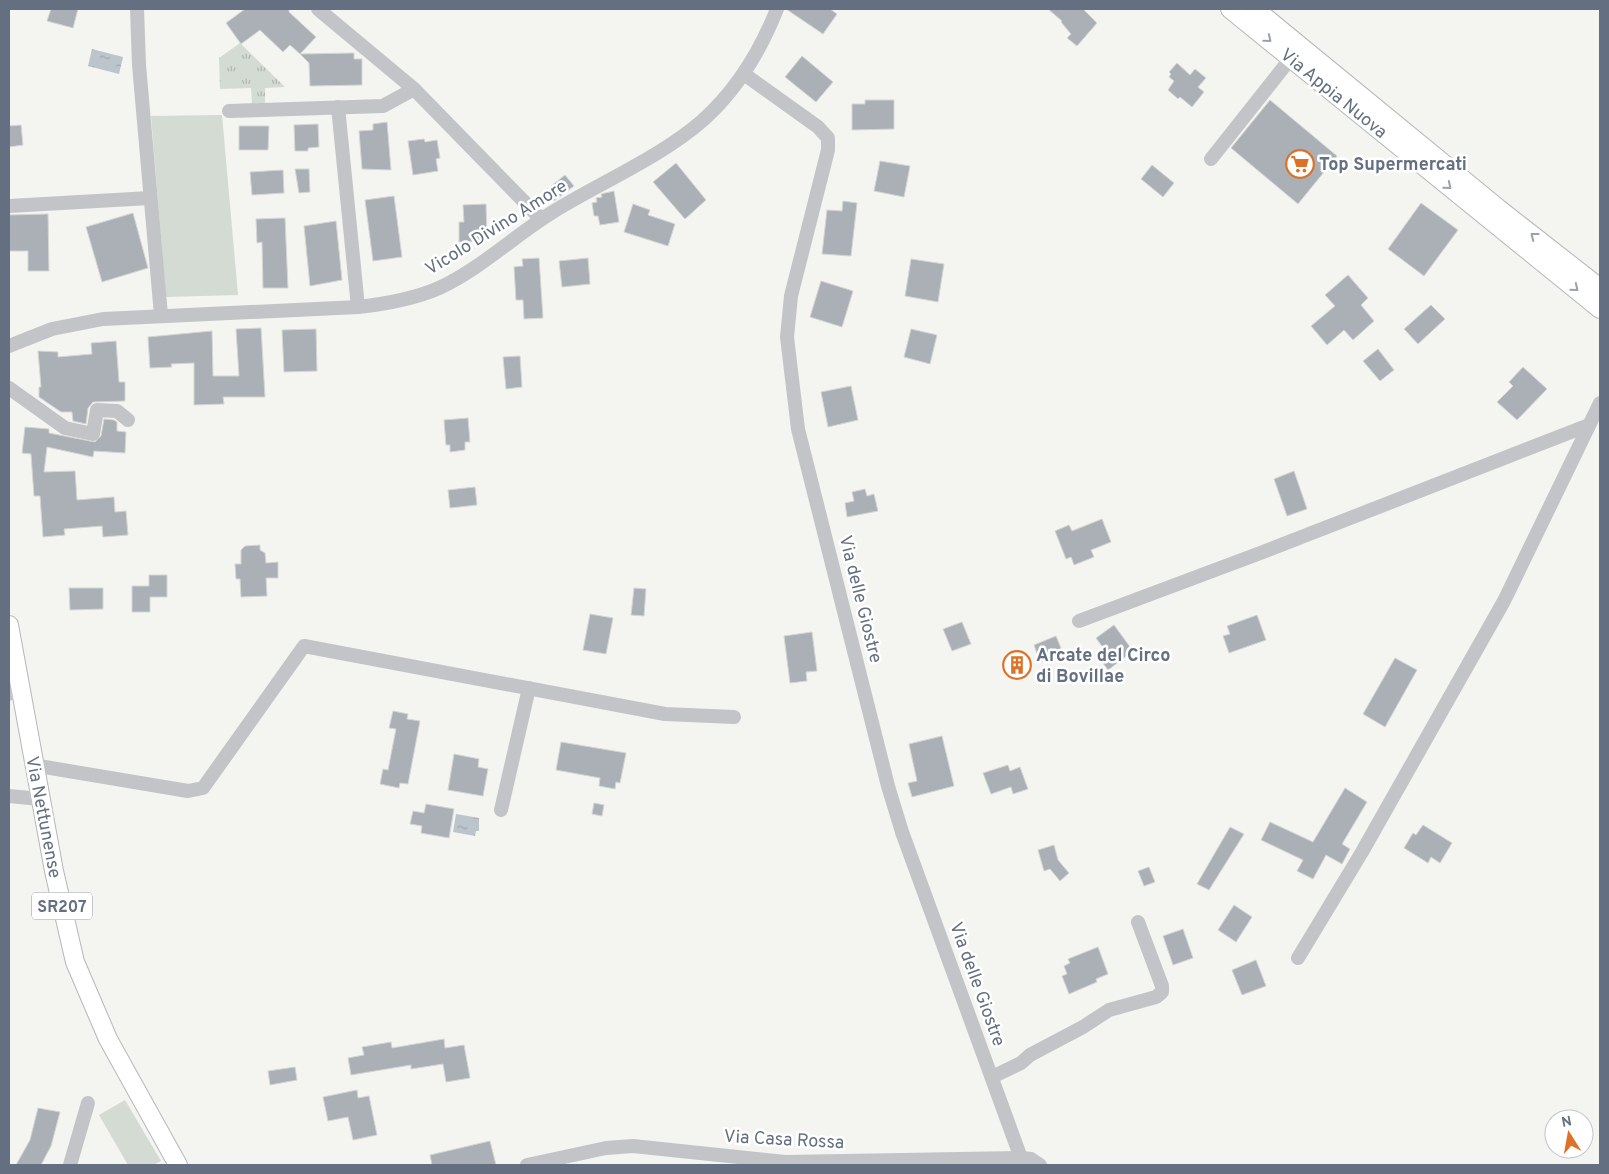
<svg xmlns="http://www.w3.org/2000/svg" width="1609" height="1174" font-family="Overpass,sans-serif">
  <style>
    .grass { fill: #d4dbd2 }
    .park { fill: url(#park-tufts) }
    .water { fill: url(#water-ripples) }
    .building { fill: #aab0b6; stroke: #d5d5d3 }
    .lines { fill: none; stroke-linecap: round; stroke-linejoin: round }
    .major-casing { stroke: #b5b7bc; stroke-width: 20 }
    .minor { stroke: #c2c4c8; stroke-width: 14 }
    .major { stroke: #fff; stroke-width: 18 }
    .oneway { stroke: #9aa1ad }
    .labels { text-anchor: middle; stroke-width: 5; stroke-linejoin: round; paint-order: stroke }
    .shield { fill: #fff; stroke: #929aa7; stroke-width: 1 }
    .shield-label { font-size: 16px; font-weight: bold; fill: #646f81 }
    .street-label { font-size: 18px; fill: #646f81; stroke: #fff }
    .poi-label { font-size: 18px; font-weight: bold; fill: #646f81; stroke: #fff; text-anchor: start }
  </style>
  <defs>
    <pattern id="park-tufts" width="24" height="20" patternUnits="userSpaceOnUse" patternTransform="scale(1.25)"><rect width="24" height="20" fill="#d4dbd2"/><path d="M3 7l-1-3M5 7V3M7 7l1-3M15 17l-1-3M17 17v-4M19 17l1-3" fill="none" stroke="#b0b6b0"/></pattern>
    <pattern id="water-ripples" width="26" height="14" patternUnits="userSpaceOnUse" patternTransform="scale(1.25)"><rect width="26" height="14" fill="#bdc5cc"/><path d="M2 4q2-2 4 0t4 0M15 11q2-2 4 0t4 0" fill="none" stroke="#9da4ab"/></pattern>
  </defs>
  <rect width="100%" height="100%" fill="#f4f4f0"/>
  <g class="grass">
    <path d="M222 115 238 295 166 297 151 116Z"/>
    <path d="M125 1100 161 1161 153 1165H128L99 1115Z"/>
  </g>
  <path class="park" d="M240 43 285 87 265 88V103H252L251 88 220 89 219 58Z"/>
  <g class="water">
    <path d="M92 49 123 57 119 74 88 66Z"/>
    <path d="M456 814 479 818V831H476L475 836 453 832Z"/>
  </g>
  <g class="building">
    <path d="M51 9H78L73 28 47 21Z"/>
    <path d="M245 9H289V12L316 37 300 54 290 45 283 52 260 30 241 44 226 23Z"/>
    <path d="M786 9H830L837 14 823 34Z"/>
    <path d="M1048 9H1083L1097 23 1077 46 1067 38 1071 34 1061 22 1062 21Z"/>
    <path d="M354 53V59H362V85L310 86 309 63 300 54Z"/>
    <path d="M802 56 833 82 816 102 785 77Z"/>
    <path d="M1177 63 1190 75 1195 69 1206 78 1198 87 1204 92 1192 107 1180 97 1178 99 1168 90 1174 81 1169 77 1171 74 1169 72Z"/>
    <path d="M865 100H894V129L852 130V104H865Z"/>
    <path d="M1270 100 1337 156 1298 204 1231 148Z"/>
    <path d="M387 122 391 170 362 169 359 131 373 130V124Z"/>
    <path d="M318 124 319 147 308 148V151H295L294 125Z"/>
    <path d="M21 125 23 145 9 147V126Z"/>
    <path d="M239 126H269L268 150H239Z"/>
    <path d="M424 139 425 142 437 140 440 158 436 159 438 171 413 175 408 141Z"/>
    <path d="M880 161 910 166 904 197 874 191Z"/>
    <path d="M676 163 706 200 685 219 653 182Z"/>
    <path d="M1152 165 1174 183 1163 197 1141 179Z"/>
    <path d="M295 169H309L310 192 299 193Z"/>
    <path d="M283 170 284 193 252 195 250 172Z"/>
    <path d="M565 175 574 186 554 201 545 191Z"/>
    <path d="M614 191 619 222 600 225 598 216H594L592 203 597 202 596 198 602 197 601 194Z"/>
    <path d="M394 196 402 257 373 261 365 200Z"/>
    <path d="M843 201 857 203 851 256 822 254 827 210 842 211Z"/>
    <path d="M1421 203 1458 230 1424 276 1388 249Z"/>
    <path d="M486 204 487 241 459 242V222H464L463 205Z"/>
    <path d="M633 204 650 210 648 215 675 224 668 246 624 232Z"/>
    <path d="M133 213 148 268 102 282 86 227Z"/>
    <path d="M48 214 49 271H28V251H9V215Z"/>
    <path d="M285 218 288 288H263L262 242 257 243 256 219Z"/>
    <path d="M336 221 342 280 310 286 304 226Z"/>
    <path d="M539 258 543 318 524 319 523 300H516L514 267 523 266 522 259Z"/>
    <path d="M588 258 590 284 562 287 559 261Z"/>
    <path d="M911 259 944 264 938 302 905 296Z"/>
    <path d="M1348 275 1368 298 1361 305 1374 321 1353 340 1344 330 1327 345 1311 326 1335 306 1325 295Z"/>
    <path d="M821 281 853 291 842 327 810 317Z"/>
    <path d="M1431 305 1445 319 1418 344 1404 329Z"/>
    <path d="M261 328 265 397H223L224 404 194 405V363L171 364 172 367 150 368 148 337 212 331 213 376H239L236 329Z"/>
    <path d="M316 329 317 371 284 372 282 330Z"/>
    <path d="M911 329 937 335 930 364 904 357Z"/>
    <path d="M116 341 119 382H125V401L93 402 88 408 86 424 73 421 72 412H61L39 397V387H41L38 351 58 352V357L92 354 91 343Z"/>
    <path d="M1378 349 1394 370 1380 381 1363 361Z"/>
    <path d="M520 356 522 387 506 389 503 357Z"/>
    <path d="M1523 367 1547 389 1517 420 1497 402 1513 386 1509 382Z"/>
    <path d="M851 386 858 420 828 427 821 392Z"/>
    <path d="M468 418 470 442H465V450L450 452V445H446L444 420Z"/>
    <path d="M104 419 114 420 117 422V431L126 432 125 453 94 451 93 457 47 447 44 472 75 471 77 500 114 497 115 512 126 511 128 535 103 537 102 526 64 529 65 535 43 537 40 496H34L31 454 22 453 25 427 49 429V433L95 442 101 436Z"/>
    <path d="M1294 471 1307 509 1287 516 1274 479Z"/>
    <path d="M475 487 477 505 450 508 448 490Z"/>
    <path d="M865 489 867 496 874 494 878 511 847 517 845 503 854 501 852 492Z"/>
    <path d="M1102 519 1111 542 1091 550 1094 557 1074 565 1071 557 1066 559 1055 531 1069 525 1072 531Z"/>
    <path d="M260 545V550L265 553 266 563 278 562V578H266L267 596 241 597 240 579H236L235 564H241V550L245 546Z"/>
    <path d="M149 575H167V597H150V612H132V586H149Z"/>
    <path d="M69 588H103V609L70 610Z"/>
    <path d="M634 588 646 589 644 616 631 615Z"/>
    <path d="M590 614 613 618 606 654 583 650Z"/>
    <path d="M1257 615 1266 640 1229 653 1223 636 1230 634 1227 626Z"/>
    <path d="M962 622 971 644 952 651 943 629Z"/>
    <path d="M1114 625 1133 651 1108 670 1097 655 1104 649 1096 638Z"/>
    <path d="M812 632 817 671 806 672 807 681 790 683 784 636Z"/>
    <path d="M1056 636 1063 653 1040 662 1034 645Z"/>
    <path d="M1395 658 1417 670 1385 727 1363 714Z"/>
    <path d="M393 711 408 714 407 719 420 721 408 784 400 783 399 788 380 784 383 769 388 770 396 729 389 728Z"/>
    <path d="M942 736 954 786 912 797 908 783 917 781 909 744Z"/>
    <path d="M561 742 626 753 620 783 616 782 615 789 599 786 600 778 556 770Z"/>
    <path d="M454 754 479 759 478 767 488 769 483 796 448 790Z"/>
    <path d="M1008 765 1010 771 1020 767 1028 789 1013 794 1011 787 991 794 983 773Z"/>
    <path d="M1345 788 1367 802 1342 844 1350 849 1342 864 1326 855 1313 879 1297 871 1303 860 1261 840 1270 822 1313 842Z"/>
    <path d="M594 803 604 805 602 816 592 814Z"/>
    <path d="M426 804 454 809 449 838 421 833 422 826 410 824 413 811 424 813Z"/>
    <path d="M1423 825 1452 843 1440 863 1431 857 1428 863 1404 848 1413 833 1416 835Z"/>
    <path d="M1230 827 1244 834 1209 890 1197 884Z"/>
    <path d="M1054 845 1058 860 1069 873 1060 881 1050 869 1044 871 1038 850Z"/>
    <path d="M1149 867 1155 882 1144 886 1138 871Z"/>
    <path d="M1234 905 1252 917 1236 942 1218 930Z"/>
    <path d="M1183 929 1193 958 1173 965 1163 936Z"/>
    <path d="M1098 947 1108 974 1096 979 1097 982 1069 994 1062 976 1067 974 1064 966 1070 963 1068 959Z"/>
    <path d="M1256 960 1266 986 1242 995 1232 970Z"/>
    <path d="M444 1039 445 1048 464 1045 470 1078 446 1082 443 1064 411 1069V1065L351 1075 348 1058 364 1055 362 1047 391 1042 392 1048Z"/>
    <path d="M295 1067 297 1080 270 1085 268 1071Z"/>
    <path d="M357 1090 358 1098 369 1096 377 1135 353 1140 348 1117 328 1121 323 1097Z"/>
    <path d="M38 1108 60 1112 51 1146 41 1165H16L30 1140Z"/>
    <path d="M490 1141 496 1165H432L430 1155Z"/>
  </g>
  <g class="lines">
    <defs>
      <g id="major">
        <path d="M1230 9 1600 309"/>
        <path d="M1255 9 1499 209 1600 288"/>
        <path d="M9 625 54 871 75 962 108 1039 178 1165"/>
      </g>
    </defs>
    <use href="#major" class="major-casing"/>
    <g class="minor">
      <path d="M137 9 139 65 161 315"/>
      <path d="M318 9 414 89 541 219"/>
      <path d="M744 74 818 127 828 138V150L791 296 787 337 798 429 888 786 902 832 1021 1158"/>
      <path d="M338 107 358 307"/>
      <path d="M229 111 383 106 414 89"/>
      <path d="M1211 159 1291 58"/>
      <path d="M9 206 150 198"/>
      <path d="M9 346 52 329 103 319 358 307C385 304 414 299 439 288 482 268 516 234 556 210 602 182 662 156 702 121 737 90 760 52 777 9"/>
      <path d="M9 388 65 428 93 434 97 410 117 411 128 420"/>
      <path d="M1079 621 1263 552 1589 425"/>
      <path d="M9 694 18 680"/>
      <path d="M33 765 188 791 203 788 304 646 665 714 734 717"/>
      <path d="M9 796 40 799"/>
      <path d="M501 810 529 688"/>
      <path d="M1298 958 1362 852 1504 601 1600 403"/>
      <path d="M992 1077 1021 1063 1030 1055 1083 1027 1109 1010 1156 997 1162 992V986L1138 922"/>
      <path d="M70 1165 88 1103"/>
      <path d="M527 1165 606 1148 633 1146 785 1162 1021 1158 1031 1159 1040 1165"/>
    </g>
    <use href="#major" class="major"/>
  </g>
  <defs><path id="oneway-chevron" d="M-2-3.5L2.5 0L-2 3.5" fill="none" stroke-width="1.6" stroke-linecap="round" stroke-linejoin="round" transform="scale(1.25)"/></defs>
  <g class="oneway">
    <use href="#oneway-chevron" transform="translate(1268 39) rotate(39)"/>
    <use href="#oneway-chevron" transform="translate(1448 186) rotate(39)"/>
    <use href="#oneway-chevron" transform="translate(1534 236) rotate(-142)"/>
    <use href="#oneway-chevron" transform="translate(1575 288) rotate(39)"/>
  </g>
  <defs>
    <symbol id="supermarket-ring" viewBox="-11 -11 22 22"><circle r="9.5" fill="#fff" stroke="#dd7127" stroke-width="1.5"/><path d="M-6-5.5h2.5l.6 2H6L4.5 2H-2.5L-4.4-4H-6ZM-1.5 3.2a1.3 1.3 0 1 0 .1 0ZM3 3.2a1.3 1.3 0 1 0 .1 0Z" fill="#dd7127"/></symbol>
    <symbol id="building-ring" viewBox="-11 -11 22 22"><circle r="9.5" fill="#fff" stroke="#dd7127" stroke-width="1.5"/><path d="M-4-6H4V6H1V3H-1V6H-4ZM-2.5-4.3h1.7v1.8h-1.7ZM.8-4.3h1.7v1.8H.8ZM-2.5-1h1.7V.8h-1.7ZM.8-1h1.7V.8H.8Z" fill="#dd7127"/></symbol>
  </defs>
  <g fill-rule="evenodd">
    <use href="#supermarket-ring" x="1284" y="148" width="32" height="32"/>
    <use href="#building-ring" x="1001" y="649" width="32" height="32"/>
  </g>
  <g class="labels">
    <rect class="shield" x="32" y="892.5" width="60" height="27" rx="4"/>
    <g class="shield-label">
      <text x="62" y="912">SR207</text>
    </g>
    <g class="street-label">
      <text transform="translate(1334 93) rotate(39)" y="6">Via Appia Nuova</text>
      <text transform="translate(496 227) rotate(-32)" y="6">Vicolo Divino Amore</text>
      <text transform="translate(861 599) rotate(76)" y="6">Via delle Giostre</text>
      <text transform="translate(44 817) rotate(79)" y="6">Via Nettunense</text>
      <text transform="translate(978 984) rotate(70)" y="6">Via delle Giostre</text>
      <text transform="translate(784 1139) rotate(3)" y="6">Via Casa Rossa</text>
    </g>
    <g class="poi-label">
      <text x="1319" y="170">Top Supermercati</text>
      <text x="1036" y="661">Arcate del Circo<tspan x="1036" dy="21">di Bovillae</tspan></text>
    </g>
  </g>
  <rect width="1609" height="1174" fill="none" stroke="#646f81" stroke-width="20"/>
  <g transform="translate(1569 1134) rotate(349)"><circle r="24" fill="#ffffff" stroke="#c1c5cd"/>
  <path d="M0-4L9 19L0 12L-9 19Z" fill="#dd7127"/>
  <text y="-8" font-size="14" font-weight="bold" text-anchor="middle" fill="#646f81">N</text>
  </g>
</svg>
